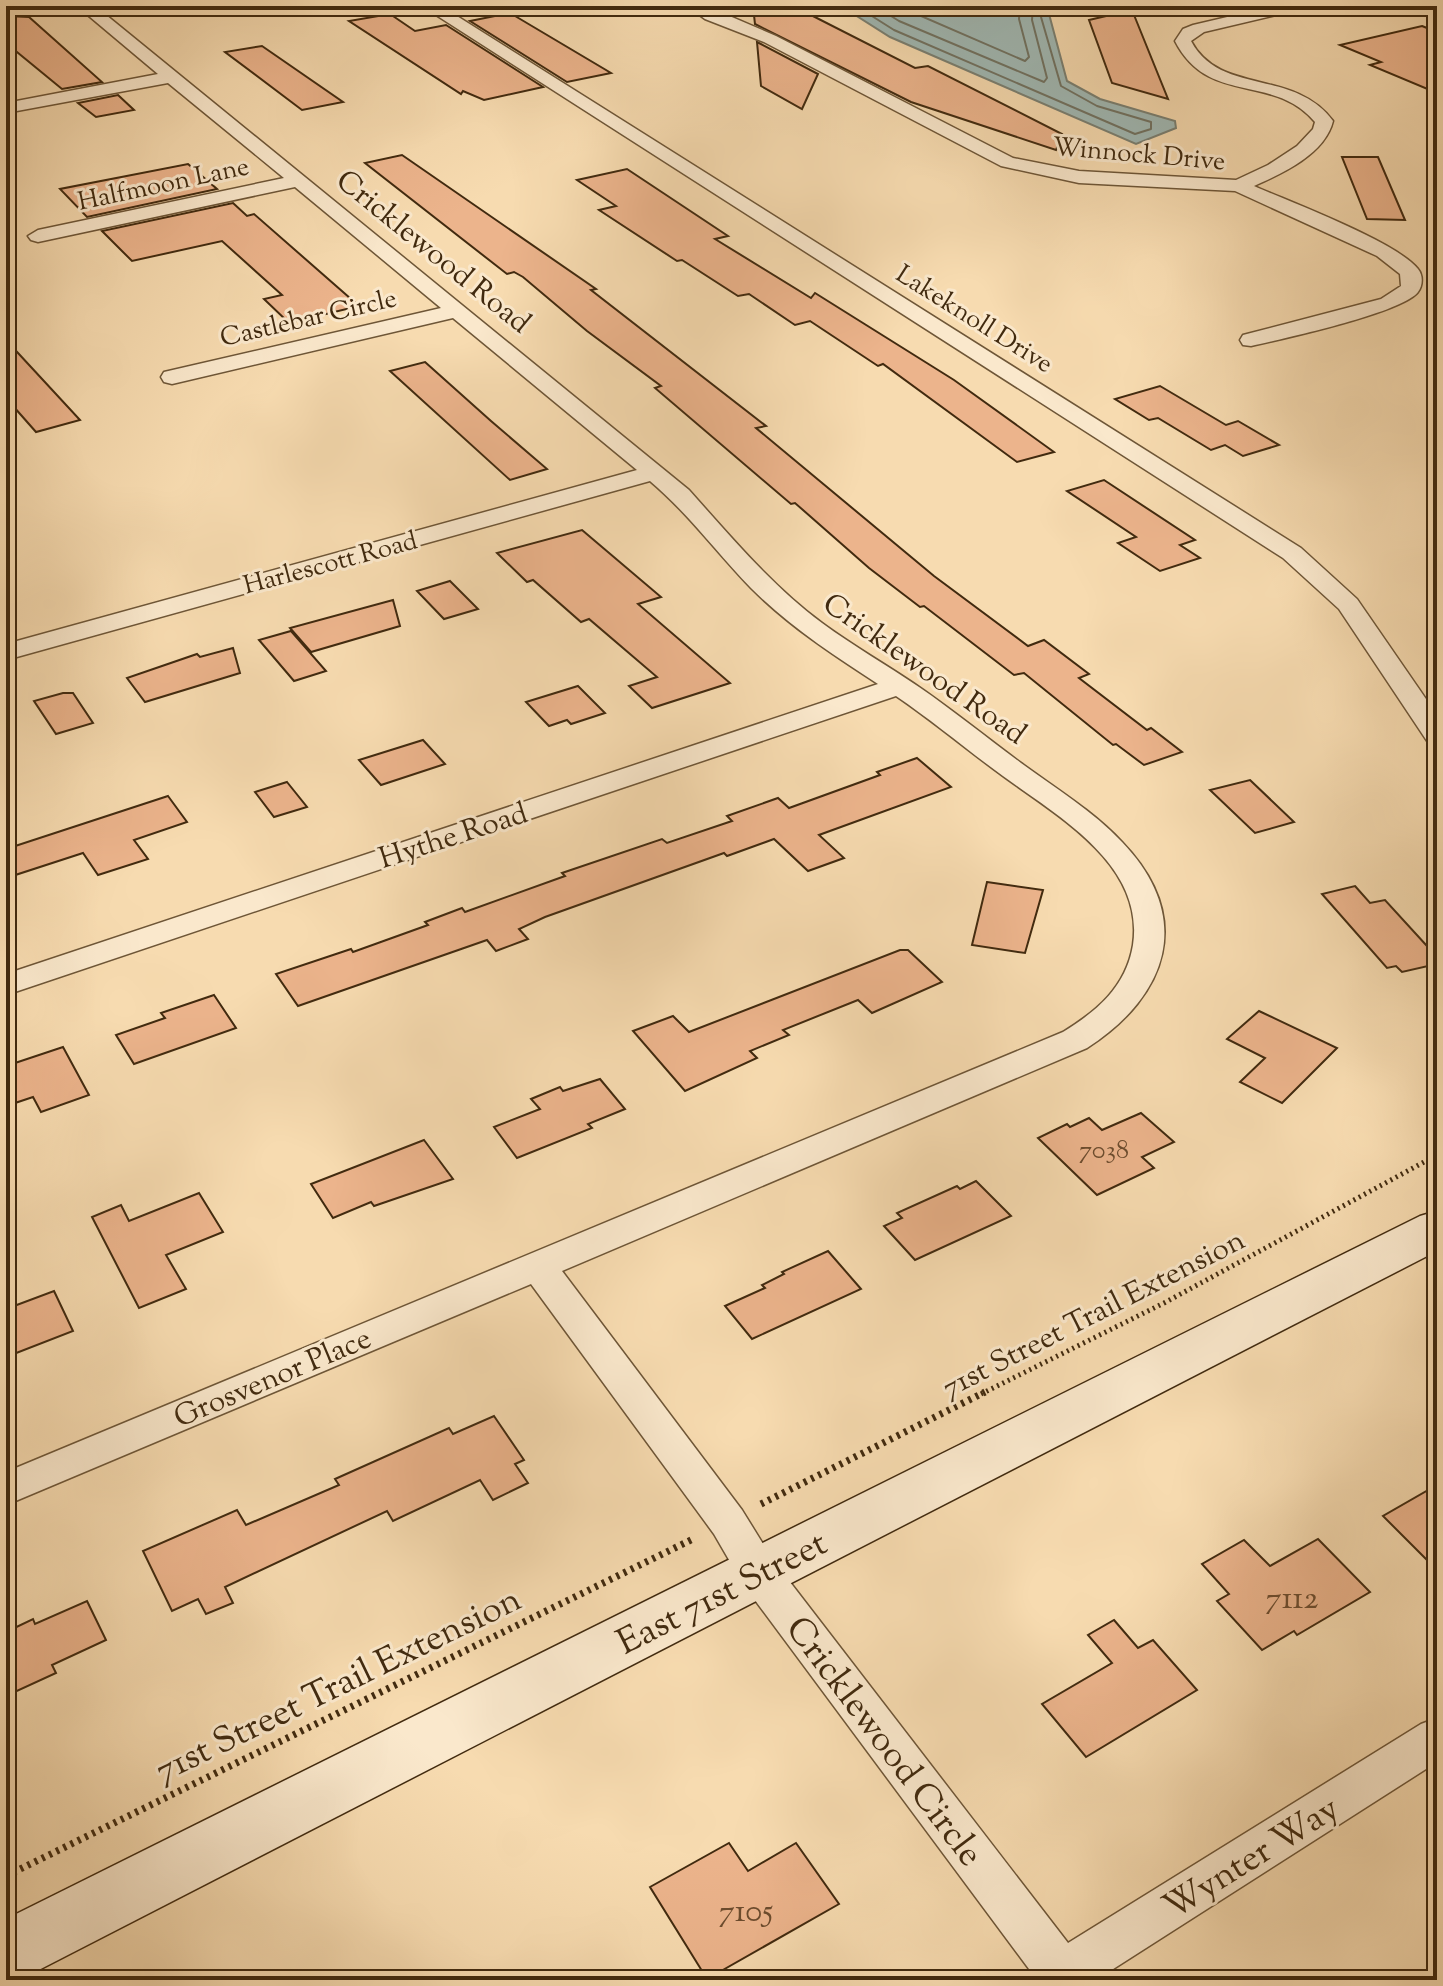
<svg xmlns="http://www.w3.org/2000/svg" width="1443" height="1986" font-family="'Sorts Mill Goudy',serif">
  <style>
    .water { fill: #a0b9b5; stroke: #7a8073; stroke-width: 2 }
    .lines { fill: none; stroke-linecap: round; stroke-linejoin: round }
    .shore { stroke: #707262; stroke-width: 2 }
    .building { fill: #ecb48c; stroke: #412a0f; stroke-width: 2 }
    .minor-casing { stroke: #6e5637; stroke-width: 3 }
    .secondary-casing { stroke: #412a0f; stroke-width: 3 }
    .path-far1 { stroke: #412a0f; stroke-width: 5; stroke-dasharray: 2 4; stroke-linecap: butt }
    .path { stroke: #412a0f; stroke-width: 7; stroke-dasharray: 3 5; stroke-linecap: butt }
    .minor { fill: #fae8cc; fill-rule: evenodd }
    .secondary { fill: #fae8cc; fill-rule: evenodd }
    .labels { text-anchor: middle; stroke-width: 6; stroke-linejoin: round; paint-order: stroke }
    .far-street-label { font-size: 26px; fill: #412a0f; stroke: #fae8cc }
    .number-label { font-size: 26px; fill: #6c4c2e }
    .street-label { font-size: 30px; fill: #412a0f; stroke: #fae8cc }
    .near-number-label { font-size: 32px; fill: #6c4c2e }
    .near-street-label { font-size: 36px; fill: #412a0f; stroke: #fae8cc }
  </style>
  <rect width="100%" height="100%" fill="#f7dbb0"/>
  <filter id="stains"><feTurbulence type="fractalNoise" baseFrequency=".0025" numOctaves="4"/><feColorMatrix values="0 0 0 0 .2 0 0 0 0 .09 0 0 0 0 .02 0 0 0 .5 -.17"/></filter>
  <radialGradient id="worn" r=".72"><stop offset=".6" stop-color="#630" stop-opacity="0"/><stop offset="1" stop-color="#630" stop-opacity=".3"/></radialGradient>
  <path class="water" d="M841 6H1089L1049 14 1067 81 1100 99 1175 121 1176 128 1136 144 890 37Z"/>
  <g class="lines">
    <g class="shore">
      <path d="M856 6 894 30 1135 134 1151 129V122L1097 106 1061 86 1041 17 1048 6"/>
      <path d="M875 6 899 21 1044 82 1047 78 1032 20 1033 6"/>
      <path d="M898 6 1025 61 1029 57 1019 19 1020 6"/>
    </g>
  </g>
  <g class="building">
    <path d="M753 6H802L803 11 915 68 928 66 1062 134 1056 150 911 102 755 24Z"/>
    <path d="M1132 10 1168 99 1112 83 1089 20Z"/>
    <path d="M510 13 611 73 567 82 470 21Z"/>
    <path d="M390 14 415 31 446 25 543 87 484 100 463 91 461 94 349 21Z"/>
    <path d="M6 16 29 17 102 82 62 89 6 43Z"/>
    <path d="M1422 26 1437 32V93L1370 65 1381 62 1340 45Z"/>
    <path d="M757 42 818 74 802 109 761 86Z"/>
    <path d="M262 46 343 102 302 110 225 52Z"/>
    <path d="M118 95 134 110 96 117 78 103Z"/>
    <path d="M402 155 596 289 591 290 766 426 756 428 934 576 1028 646 1044 640 1089 674 1079 678 1147 730 1151 728 1182 752 1144 765 1116 744 1113 745 1024 673 1014 675 924 606 920 607 869 568 795 503 791 504 655 388 661 386 587 331 523 277 514 272 507 274 365 163Z"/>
    <path d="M1342 157H1378L1405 220 1367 219Z"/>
    <path d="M188 164 217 189 87 217 60 189Z"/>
    <path d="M627 169 728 236 715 239 811 298 815 293 954 380 1054 452 1017 462 883 364 878 366 810 321 795 325 749 294 738 296 682 260 677 261 599 210 616 206 577 180Z"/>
    <path d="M233 203 247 216 254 214 359 306 289 323 264 299 282 295 222 241 132 261 102 231Z"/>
    <path d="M6 340 80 420 36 432 6 398Z"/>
    <path d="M425 362 491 421 547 469 510 480 390 371Z"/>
    <path d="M1160 386 1226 425 1238 421 1279 445 1243 456 1225 445 1211 450 1158 418 1149 420 1115 399Z"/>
    <path d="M1104 480 1195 540 1180 545 1200 558 1160 571 1118 543 1136 537 1067 491Z"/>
    <path d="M582 530 661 597 638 604 730 683 652 708 629 686 657 677 589 619 581 622 533 580 527 582 497 553Z"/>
    <path d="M450 581 478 609 444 619 417 591Z"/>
    <path d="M393 600 400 626 311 652 290 628Z"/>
    <path d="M291 631 326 671 294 681 259 640Z"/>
    <path d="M233 648 240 673 145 702 127 678 197 654 200 657Z"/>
    <path d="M578 686 605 713 571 724 567 720 549 726 526 702Z"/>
    <path d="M63 693H73L93 723 56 734 34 701Z"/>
    <path d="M423 740 445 764 381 785 359 760Z"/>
    <path d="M917 758 951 787 819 835 844 858 808 871 774 839 727 856 724 853 545 917 519 929 528 939 496 951 487 940 298 1006 276 974 351 949 353 952 428 925 425 922 462 908 465 912 565 876 562 873 662 839 667 843 732 821 727 816 778 798 789 808 880 775 877 772Z"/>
    <path d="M1250 780 1294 822 1255 833 1210 790Z"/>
    <path d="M287 782 307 807 274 817 255 792Z"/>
    <path d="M168 796 187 822 134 840 148 859 98 875 83 853 6 878V849Z"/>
    <path d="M987 882 1043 890 1025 953 972 945Z"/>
    <path d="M1355 886 1370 903 1385 900 1437 957V964L1402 972 1396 966 1387 968 1322 894Z"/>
    <path d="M900 950H908L942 982 872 1013 858 1000 783 1030 789 1035 750 1051 757 1058 685 1091 633 1031 673 1016 689 1032Z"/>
    <path d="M214 995 236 1028 134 1064 116 1035 165 1018 161 1013Z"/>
    <path d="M1259 1011 1337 1048 1282 1103 1240 1082 1265 1058 1227 1039Z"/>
    <path d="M63 1047 89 1095 41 1112 33 1097 6 1106V1066Z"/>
    <path d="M600 1079 625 1109 588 1124 592 1128 517 1158 494 1127 540 1109 531 1099 560 1087 563 1091Z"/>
    <path d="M1141 1113 1174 1142 1142 1157 1154 1168 1097 1195 1038 1138 1067 1124 1070 1127 1089 1118 1102 1130Z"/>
    <path d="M424 1140 453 1179 374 1206 371 1202 333 1218 311 1184Z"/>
    <path d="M976 1181 1011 1216 915 1260 884 1226 902 1218 897 1213 957 1186 960 1189Z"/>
    <path d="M199 1193 223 1232 166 1255 186 1289 139 1308 92 1217 121 1205 129 1221Z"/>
    <path d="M828 1251 861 1289 752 1339 725 1306 765 1288 762 1285 784 1274 782 1272Z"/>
    <path d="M54 1291 73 1331 6 1357V1309Z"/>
    <path d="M494 1416 524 1460 515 1464 528 1483 493 1500 480 1480 393 1521 387 1511 225 1587 233 1603 206 1614 198 1599 172 1611 143 1551 237 1510 246 1525 339 1485 335 1479 449 1428 453 1434Z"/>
    <path d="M1437 1485V1570L1383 1516Z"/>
    <path d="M1318 1539 1370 1592 1297 1635 1294 1631 1262 1650 1217 1601 1229 1594 1202 1564 1244 1540 1270 1566Z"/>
    <path d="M87 1601 106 1640 52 1665 56 1673 6 1696V1632L33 1619 35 1624Z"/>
    <path d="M1114 1620 1138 1648 1153 1640 1197 1690 1086 1757 1042 1704 1112 1663 1088 1635Z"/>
    <path d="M729 1843 748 1871 796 1843 839 1904 707 1979 650 1887Z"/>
  </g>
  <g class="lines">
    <defs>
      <g id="minor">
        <path d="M77 6H95L689 490C731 537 772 586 822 623 853 646 887 665 919 687 954 711 987 738 1021 763 1055 788 1093 811 1122 842 1194 917 1169 995 1087 1048L562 1271 742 1510 773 1560 1068 1943 1421 1724 1437 1718V1762L1096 1980H1029L1032 1973 743 1584 714 1534 531 1284 6 1505V1472L1063 1032C1097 1011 1126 987 1133 945 1145 865 1059 817 1003 776 967 750 933 721 896 696L6 995V974L878 684C833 655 789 626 751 588 717 553 688 513 650 481L6 660V644L637 470 453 318 172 384 164 382 161 377 164 372 441 308 295 187 38 242 31 240 28 236 38 230 284 178 168 83 6 113V103L158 74Z"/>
        <path d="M422 6H441L1301 548 1357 599 1437 715V743L1427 741 1339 609 1283 558Z"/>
        <path d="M687 6H706L776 36 1013 158 1079 171 1236 180 1268 165 1297 146 1313 129 1315 122C1273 72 1209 107 1175 41L1183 29 1193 25 1274 6H1303L1301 9 1204 32 1191 41C1220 96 1294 68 1333 121 1325 154 1283 173 1254 186 1290 202 1397 242 1418 269 1423 275 1423 285 1418 292 1402 313 1282 339 1251 346L1243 345 1240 340 1243 335 1381 299 1401 286 1400 274 1377 256 1235 191 1079 183 1001 166 764 42 705 19Z"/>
      </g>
      <path id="secondary" d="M1437 1211V1251L29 1975 6 1980V1919L1420 1216Z"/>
    </defs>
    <use href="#minor" class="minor-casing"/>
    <use href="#secondary" class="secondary-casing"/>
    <path class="path-far1" d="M981 1394 1164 1303 1437 1155"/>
    <g class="path">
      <path d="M761 1504 985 1392"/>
      <path d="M6 1876 695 1538"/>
    </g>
    <use href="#minor" class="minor"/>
    <use href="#secondary" class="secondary"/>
  </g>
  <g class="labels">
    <g class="far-street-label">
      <text transform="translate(1139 153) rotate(5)" y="9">Winnock Drive</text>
      <text transform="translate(163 183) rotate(-12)" y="9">Halfmoon Lane</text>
      <text transform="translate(308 317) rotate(-13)" y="9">Castlebar Circle</text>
      <text transform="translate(975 318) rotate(32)" y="9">Lakeknoll Drive</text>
      <text transform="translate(330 562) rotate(-15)" y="9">Harlescott Road</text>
    </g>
    <g class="number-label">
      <text x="1104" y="1158">7038</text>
    </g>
    <g class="street-label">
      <text transform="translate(434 251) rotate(39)" y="10">Cricklewood Road</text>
      <text transform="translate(925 668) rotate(35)" y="10">Cricklewood Road</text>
      <text transform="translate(453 835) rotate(-18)" y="10">Hythe Road</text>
      <text transform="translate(1093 1313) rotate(-27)" y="10">71st Street Trail Extension</text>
      <text transform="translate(272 1377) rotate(-23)" y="10">Grosvenor Place</text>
    </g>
    <g class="near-number-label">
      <text x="1292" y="1608">7112</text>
      <text x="746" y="1921">7105</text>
    </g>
    <g class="near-street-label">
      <text transform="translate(721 1591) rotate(-27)" y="13">East 71st Street</text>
      <text transform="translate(337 1683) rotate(-26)" y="13">71st Street Trail Extension</text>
      <text transform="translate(886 1740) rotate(53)" y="13">Cricklewood Circle</text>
      <text transform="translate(1250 1856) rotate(-32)" y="13">Wynter Way</text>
    </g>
  </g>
  <rect width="1443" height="1986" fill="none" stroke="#f7dbb0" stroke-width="32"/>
  <rect x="8" y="8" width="1427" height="1970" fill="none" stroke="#412a0f" stroke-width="4"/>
  <rect x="16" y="16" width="1411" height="1954" fill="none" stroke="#412a0f" stroke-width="2"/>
  <rect width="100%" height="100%" filter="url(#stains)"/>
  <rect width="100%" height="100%" fill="url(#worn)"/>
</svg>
